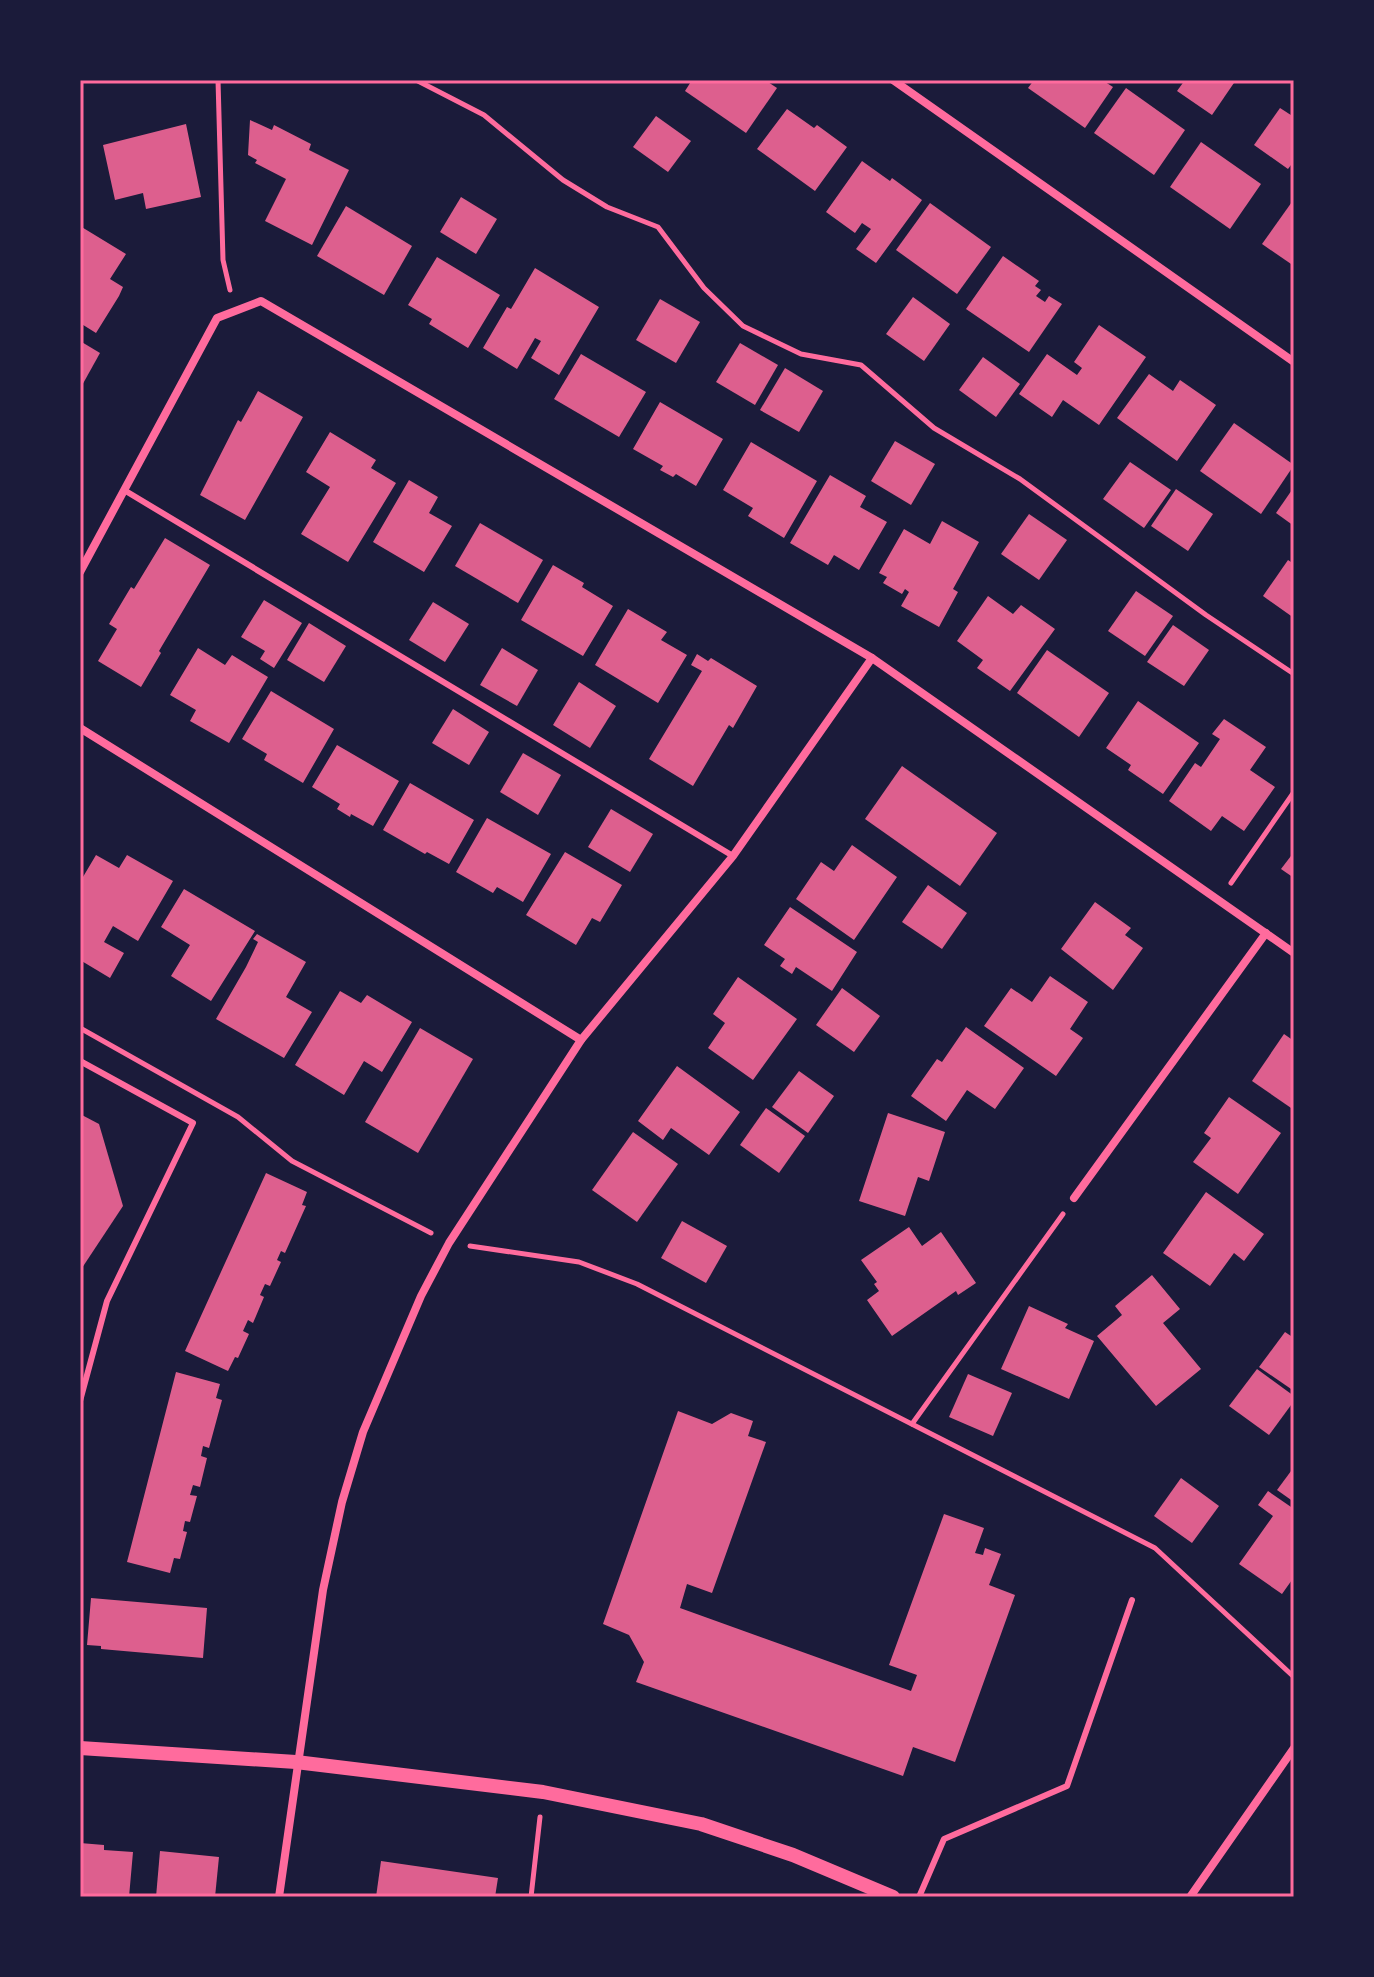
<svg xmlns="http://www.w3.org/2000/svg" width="1374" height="1977" font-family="'Titillium Web',sans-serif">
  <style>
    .building { fill: #dd5f8e }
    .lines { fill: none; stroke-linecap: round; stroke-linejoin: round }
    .path { stroke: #ff6b9d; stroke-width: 5 }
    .service { stroke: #ff6b9d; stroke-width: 6 }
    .minor { stroke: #ff6b9d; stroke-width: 8 }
    .tertiary { stroke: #ff6b9d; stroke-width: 14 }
    .neatline { fill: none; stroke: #ff6b9d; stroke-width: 3 }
  </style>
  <rect width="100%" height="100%" fill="#1b1b3a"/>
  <g class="building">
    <path d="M692 80H765L777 88 746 133 685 91Z"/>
    <path d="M1034 80H1102L1113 87 1085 128 1028 88Z"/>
    <path d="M1185 80H1236L1212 115 1177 91Z"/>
    <path d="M1126 88 1185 130 1154 175 1094 133Z"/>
    <path d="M1280 108 1294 117V161L1288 169 1254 145Z"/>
    <path d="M787 109 814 128 817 125 847 147 815 191 757 149Z"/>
    <path d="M656 116 691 141 668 172 633 147Z"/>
    <path d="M250 120 272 130 274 125 311 144 309 150 349 170 312 245 265 221 286 179 255 163 257 160 248 155Z"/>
    <path d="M186 124 201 197 146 209 143 193 115 200 103 145Z"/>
    <path d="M1201 142 1261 184 1230 229 1170 187Z"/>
    <path d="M862 161 890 181 892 178 922 200 876 263 856 249 871 229 862 223 855 233 826 212Z"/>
    <path d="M461 197 497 219 476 254 440 232Z"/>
    <path d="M1294 199V266L1262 244Z"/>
    <path d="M930 203 991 247 957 294 896 250Z"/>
    <path d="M346 206 412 246 384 295 317 256Z"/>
    <path d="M80 226 126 254 110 279 123 287 119 296 96 333 80 323Z"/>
    <path d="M1003 256 1039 281 1035 286 1041 290 1036 296 1045 302 1049 296 1062 304 1029 352 966 309Z"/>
    <path d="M437 257 500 295 468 348 429 324 432 319 408 305Z"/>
    <path d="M535 268 599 307 559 375 531 358 541 341 535 338 517 369 483 348 507 307 511 309Z"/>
    <path d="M913 297 950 324 924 361 886 334Z"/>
    <path d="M660 299 700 322 676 363 636 340Z"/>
    <path d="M1099 325 1146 357 1099 425 1063 400 1052 417 1019 394 1047 354 1077 375 1082 368 1074 362Z"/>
    <path d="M80 341 100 353 80 389Z"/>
    <path d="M740 343 778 365 755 405 716 382Z"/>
    <path d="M581 354 646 392 619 437 554 399Z"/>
    <path d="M983 357 1020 384 996 417 959 390Z"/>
    <path d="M785 368 823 391 799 432 760 410Z"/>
    <path d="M1149 374 1173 391 1180 380 1216 405 1177 461 1117 418Z"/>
    <path d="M258 391 303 417 245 520 200 495 238 420 241 422Z"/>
    <path d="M660 402 723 439 696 486 676 474 673 477 660 470 663 466 633 449Z"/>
    <path d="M1234 423 1294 465 1261 514 1200 471Z"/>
    <path d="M330 432 376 460 371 468 396 483 348 562 301 534 330 487 306 472Z"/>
    <path d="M895 441 935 464 911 505 871 481Z"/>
    <path d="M751 442 817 481 784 538 748 516 753 508 723 490Z"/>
    <path d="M1130 462 1171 490 1144 528 1103 499Z"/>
    <path d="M830 475 866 496 860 507 887 522 859 570 834 555 828 565 790 543Z"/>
    <path d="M409 480 438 497 429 513 452 526 424 572 373 542Z"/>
    <path d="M1294 487V526L1276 513Z"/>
    <path d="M1176 489 1213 514 1188 551 1151 526Z"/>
    <path d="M1029 514 1067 540 1039 580 1001 554Z"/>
    <path d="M942 521 979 542 953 589 958 592 939 627 901 606 909 592 905 589 902 594 883 583 887 577 879 573 904 529 930 544Z"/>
    <path d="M480 523 543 560 518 603 455 566Z"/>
    <path d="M165 538 210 565 159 651 161 653 141 687 98 661 117 629 109 624 131 587 134 589Z"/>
    <path d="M1288 560 1294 564V618L1263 596Z"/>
    <path d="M553 565 584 583 582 587 613 606 583 656 521 620Z"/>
    <path d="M1136 591 1173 616 1145 656 1108 631Z"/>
    <path d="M988 596 1013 614 1021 605 1055 629 1010 691 977 668 983 660 957 641Z"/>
    <path d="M264 600 302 623 274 668 260 659 265 651 241 637Z"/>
    <path d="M433 602 469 624 445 662 409 640Z"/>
    <path d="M628 609 667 632 661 640 687 655 658 703 595 665Z"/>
    <path d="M309 623 346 646 324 682 287 660Z"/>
    <path d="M1173 625 1209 650 1184 686 1147 662Z"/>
    <path d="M198 648 225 665 232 655 268 677 229 743 190 721 196 710 170 695Z"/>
    <path d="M502 648 538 670 517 706 480 685Z"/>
    <path d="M1047 650 1109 693 1079 737 1017 693Z"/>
    <path d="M697 654 708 661 711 658 757 686 733 728 729 725 693 786 649 759 702 671 691 665Z"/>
    <path d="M579 682 616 706 590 748 553 725Z"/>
    <path d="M271 691 334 729 303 783 264 760 267 754 242 739Z"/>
    <path d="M1138 701 1199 743 1163 794 1128 770 1131 765 1106 748Z"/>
    <path d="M453 709 489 732 469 765 432 743Z"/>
    <path d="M1224 719 1266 747 1250 770 1275 787 1244 831 1222 816 1211 831 1169 801 1195 763 1201 767 1220 739 1212 734Z"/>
    <path d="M337 745 399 781 373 826 351 814 350 817 337 809 340 804 312 787Z"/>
    <path d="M523 753 561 775 538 815 500 792Z"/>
    <path d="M902 766 997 833 960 886 865 819Z"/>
    <path d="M410 783 474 820 449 864 427 852 425 854 383 830Z"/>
    <path d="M611 809 653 834 630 872 588 847Z"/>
    <path d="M487 818 551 854 523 902 497 887 493 893 456 872Z"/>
    <path d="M852 845 897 877 854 940 796 899 821 862 834 871Z"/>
    <path d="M565 852 622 885 600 922 592 918 576 945 526 915Z"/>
    <path d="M1294 852V878L1281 869Z"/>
    <path d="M96 855 119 868 127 855 173 881 138 941 113 926 104 942 124 953 110 978 80 960V882Z"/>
    <path d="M928 885 967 913 942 949 902 922Z"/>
    <path d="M184 889 255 931 211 1001 171 976 190 945 161 927Z"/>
    <path d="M1095 902 1131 928 1125 935 1143 948 1113 990 1061 949Z"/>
    <path d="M790 907 857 952 832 991 796 967 792 974 780 966 785 959 764 945Z"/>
    <path d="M257 934 306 962 286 997 312 1012 284 1058 216 1019 246 967 258 942 253 939Z"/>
    <path d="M1050 976 1088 1002 1070 1029 1083 1038 1056 1076 984 1026 1011 988 1032 1002Z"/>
    <path d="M738 977 797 1019 753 1080 708 1048 725 1023 713 1014Z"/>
    <path d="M842 988 880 1016 854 1052 816 1025Z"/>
    <path d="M340 991 361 1003 367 995 412 1022 382 1072 364 1061 344 1095 295 1065Z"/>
    <path d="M966 1027 1024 1068 995 1109 967 1090 946 1121 911 1096 937 1059 942 1062Z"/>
    <path d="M420 1028 473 1059 418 1153 365 1122Z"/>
    <path d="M1284 1034 1294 1041V1110L1252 1081Z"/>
    <path d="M677 1066 740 1112 709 1155 671 1128 663 1140 638 1121Z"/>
    <path d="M799 1071 834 1096 808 1133 772 1107Z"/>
    <path d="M1229 1097 1281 1133 1238 1194 1193 1162 1211 1138 1204 1133Z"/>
    <path d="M766 1108 805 1136 779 1173 740 1145Z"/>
    <path d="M888 1113 945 1132 929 1181 918 1177 905 1216 859 1201Z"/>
    <path d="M80 1114 99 1124 123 1206 80 1271Z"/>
    <path d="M633 1132 678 1164 637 1222 592 1190Z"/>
    <path d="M266 1173 307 1192 302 1205 306 1206 285 1253 281 1251 277 1260 281 1262 270 1286 265 1284 260 1295 264 1297 253 1323 248 1320 243 1331 249 1334 238 1358 235 1357 228 1371 185 1351Z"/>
    <path d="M1206 1192 1264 1234 1244 1261 1234 1253 1210 1286 1163 1253Z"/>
    <path d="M682 1221 727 1246 706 1283 661 1258Z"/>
    <path d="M909 1227 922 1246 941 1232 976 1283 958 1295 956 1291 892 1336 867 1300 879 1291 874 1284 877 1282 861 1260Z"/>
    <path d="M1152 1275 1180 1309 1163 1323 1201 1369 1156 1406 1097 1336 1122 1315 1115 1306Z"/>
    <path d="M1029 1306 1068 1324 1065 1328 1094 1341 1069 1399 1001 1369Z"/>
    <path d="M1285 1332 1294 1338V1391L1259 1367Z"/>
    <path d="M1257 1369 1294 1396V1401L1269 1435 1229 1406Z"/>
    <path d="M176 1372 220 1384 216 1398 222 1400 209 1448 203 1446 201 1456 207 1458 200 1487 193 1485 190 1495 197 1496 190 1522 185 1521 183 1531 187 1532 180 1559 174 1558 170 1573 127 1562Z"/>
    <path d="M968 1374 1012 1393 993 1436 949 1417Z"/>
    <path d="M678 1411 712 1424 731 1413 753 1421 748 1436 766 1442 712 1593 687 1584 680 1608 911 1691 917 1675 889 1665 944 1514 984 1528 975 1553 983 1555 985 1548 1001 1554 989 1585 1015 1595 955 1762 913 1747 903 1776 636 1682 644 1662 629 1635 603 1624Z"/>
    <path d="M1294 1467V1502L1277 1490Z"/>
    <path d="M1181 1478 1219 1506 1192 1543 1154 1516Z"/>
    <path d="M1268 1491 1294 1509V1577L1282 1594 1239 1564 1273 1516 1258 1505Z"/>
    <path d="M91 1598 207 1608 203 1658 101 1649V1646L87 1645Z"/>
    <path d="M80 1843 104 1845V1850L133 1852 129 1897H80Z"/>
    <path d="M160 1851 219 1857 215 1897H156Z"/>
    <path d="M381 1861 498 1878 495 1897H376Z"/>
  </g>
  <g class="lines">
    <g class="path">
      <path d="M218 80 223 260 230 290"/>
      <path d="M416 80 484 115 563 180 607 207 658 227 704 288 743 326 801 354 861 365 934 428 1020 479 1206 615 1294 674"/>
      <path d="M1231 883 1294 792"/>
      <path d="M80 1028 238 1117 292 1161 431 1233"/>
      <path d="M470 1246 579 1262 637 1284 1155 1548 1294 1677"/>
      <path d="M912 1424 1063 1214"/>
      <path d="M531 1897 540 1817"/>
    </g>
    <g class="service">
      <path d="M124 490 733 856"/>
      <path d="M80 1061 193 1123 107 1301 80 1401"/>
      <path d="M919 1897 944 1839 1067 1786 1132 1600"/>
    </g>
    <g class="minor">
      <path d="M893 80 1294 362"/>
      <path d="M80 572 217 318 261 301 872 658 1294 953"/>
      <path d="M80 728 581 1040"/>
      <path d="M1074 1198 1266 933"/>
      <path d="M279 1897 323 1590 342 1502 363 1432 421 1296 449 1243 581 1040 733 856 872 658"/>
      <path d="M1190 1897 1294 1748"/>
    </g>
    <path class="tertiary" d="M80 1748 296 1762 543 1792 701 1824 793 1855 893 1897"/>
  </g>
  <rect width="1374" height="1977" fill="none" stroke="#1b1b3a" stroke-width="164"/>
  <rect x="82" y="82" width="1210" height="1813" class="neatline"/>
</svg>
